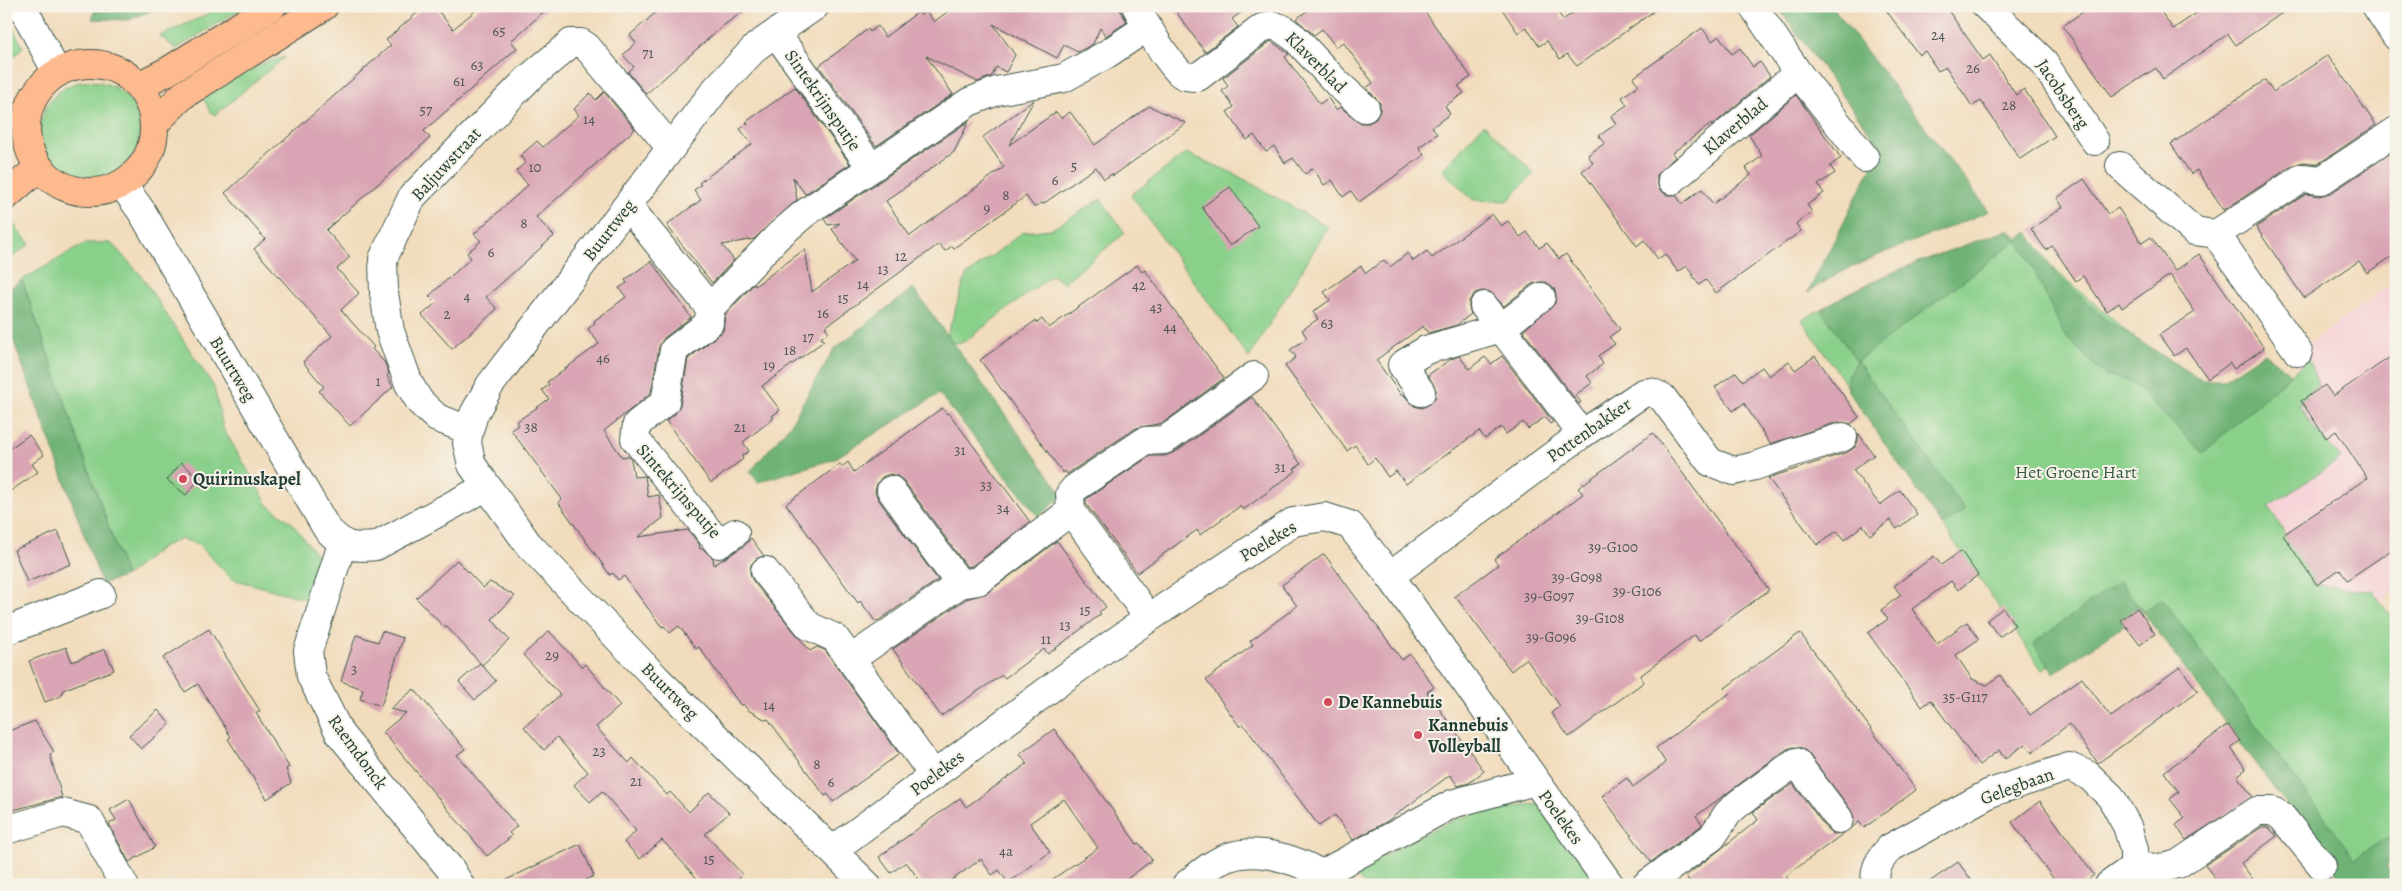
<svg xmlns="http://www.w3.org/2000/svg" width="2402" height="891" font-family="Alegreya,serif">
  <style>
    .built { fill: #f6cfd6 }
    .green { fill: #89d08a; stroke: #54865f }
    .forest { fill: #6eb276; stroke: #467855 }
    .building { fill: #d9a4b3 }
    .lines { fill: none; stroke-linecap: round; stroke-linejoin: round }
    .minor-casing { stroke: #3e5548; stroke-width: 30 }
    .major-casing { stroke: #3e5548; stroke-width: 30 }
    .minor { stroke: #fff; stroke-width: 28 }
    .major { stroke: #fcba8e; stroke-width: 28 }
    .poi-dot { fill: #d1495b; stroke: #f7f3e8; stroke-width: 2 }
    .labels { text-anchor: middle; stroke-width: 4; stroke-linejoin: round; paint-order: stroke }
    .number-label { font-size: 15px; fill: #4e5754 }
    .street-label { font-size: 18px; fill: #1f3d34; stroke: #f7f3e8 }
    .park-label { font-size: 18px; fill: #345a45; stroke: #f7f3e8 }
    .poi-label { font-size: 18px; font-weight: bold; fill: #1f3d34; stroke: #f7f3e8; text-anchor: start }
  </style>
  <rect width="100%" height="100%" fill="#f7f3e8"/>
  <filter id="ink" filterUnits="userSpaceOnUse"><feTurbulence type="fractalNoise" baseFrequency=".02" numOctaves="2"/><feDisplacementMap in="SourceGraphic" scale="10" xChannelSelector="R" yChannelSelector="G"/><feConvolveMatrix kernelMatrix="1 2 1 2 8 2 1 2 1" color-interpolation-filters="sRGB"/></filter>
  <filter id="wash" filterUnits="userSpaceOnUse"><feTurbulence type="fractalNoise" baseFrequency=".0096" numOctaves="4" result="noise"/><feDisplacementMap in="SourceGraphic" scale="20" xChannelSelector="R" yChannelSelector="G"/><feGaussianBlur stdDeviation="1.12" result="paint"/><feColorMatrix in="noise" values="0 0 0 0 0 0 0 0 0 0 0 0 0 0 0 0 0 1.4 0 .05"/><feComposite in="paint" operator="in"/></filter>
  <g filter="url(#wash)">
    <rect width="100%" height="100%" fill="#f1dcbc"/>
    <path class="built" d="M2396 281V591L2344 626 2316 578 2252 480 2297 381 2298 352Z"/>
    <g class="green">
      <path d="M225 6H246L176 49 160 36Z"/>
      <path d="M6 16 23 47 7 64 6 63Z"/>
      <path d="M285 57 215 115 210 112 201 93 264 63Z"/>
      <circle cx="90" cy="131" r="50"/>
      <path d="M1484 124 1534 173 1508 201 1473 200 1442 170Z"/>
      <path d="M1186 153 1233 173 1328 227 1249 358 1131 195Z"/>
      <path d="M1101 199 1125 233 1063 283 1052 275 964 342 944 344 966 276 1023 232 1052 229Z"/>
      <path d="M11 222 30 244 6 262V227Z"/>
      <path d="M2008 230 2197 391 2265 363 2277 387 2308 359 2318 383 2299 405 2314 428 2341 458 2269 507 2316 585 2373 591 2389 614 2396 610V846L2351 877 2134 600 2042 670 1802 320 1847 294Z"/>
      <path d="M86 243H111L140 274 214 387 223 428 268 505 292 523 319 558 326 560 314 601 232 579 198 544 180 539 162 547 126 576 22 280Z"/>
      <path d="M1541 804 1600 885H1365L1353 873C1391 852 1431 826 1473 814 1495 807 1518 805 1541 804Z"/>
    </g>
    <g class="forest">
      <path d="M96 6H162L129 20 92 19Z"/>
      <path d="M1777 6H1832L1989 211C1928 238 1864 255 1808 292L1881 148Z"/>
      <path d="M2008 230 2017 241 2028 232 2058 276 2106 320 2202 380H2223L2264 353 2291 374 2203 453 2130 381 2106 376 2064 335 2026 253 2016 241 1857 361 1965 510 1942 526 1848 391 1847 376 1857 361 1821 310C1878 273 1944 253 2008 230Z"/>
      <path d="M22 280 126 576 102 584 6 320V291Z"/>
      <path d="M913 288 1063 495 1039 517 939 394 834 459 758 482 750 472 790 425 834 349Z"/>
      <path d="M2120 581 2143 612 2162 599 2355 859 2396 831V858L2386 866 2396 879V885H2341L2344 883 2143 612 2054 673 2033 643Z"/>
    </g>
    <g id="blocks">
      <g class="building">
        <path d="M425 6H434L453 29 481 6H550L511 41 517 48 424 131 430 138 326 230 350 257 337 269 359 293 341 310 374 347 372 349 385 363 389 374 387 376 393 387 350 426 319 391 324 387 303 362 332 336 254 249 265 239 225 193 391 45 386 40Z"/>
        <path d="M663 6H751L724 25 646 94 628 72 634 67 623 55 636 43 630 35Z"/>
        <path d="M955 6H1118L1127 22 1106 36 1100 28 1093 44 1078 52 1064 45 1057 58 993 24 1015 55 1006 72 996 67 992 76 978 82 926 56 953 94 876 146 819 66 868 29 870 32 878 26 885 37 918 12 920 15 926 11 934 22Z"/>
        <path d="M1172 6H1250L1232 19 1238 27 1205 52Z"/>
        <path d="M1314 6H1421L1471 77 1458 86 1464 93 1445 106 1450 114 1432 127 1437 134 1419 147 1424 155 1359 202 1351 191 1343 197 1332 180 1324 185 1313 168 1305 174 1293 158 1285 163 1274 146 1266 152 1254 135 1247 140 1227 112 1234 107 1222 91 1228 86 1223 78 1271 41 1289 54 1285 57 1320 104 1328 98 1336 110 1340 107 1361 123H1369L1376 119 1380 111V103L1366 88 1373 83 1343 42 1336 47 1322 29 1314 35 1296 19Z"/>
        <path d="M1500 6H1554L1563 20 1582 6H1661L1577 66 1567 54 1560 59 1547 41 1539 46 1526 27 1518 33Z"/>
        <path d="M1883 6H1945L1983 60 1990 55 2016 95 2024 89 2055 136 2020 159 1981 101 1972 106 1946 67 1938 71 1925 51 1919 55Z"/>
        <path d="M2091 6H2157L2173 29 2207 6H2292L2236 45 2228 34 2163 79 2156 68 2112 97 2063 26Z"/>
        <path d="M1702 28 1712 41 1719 36 1732 54 1740 48 1753 67 1760 62 1770 76 1712 126 1711 124 1672 153 1675 157 1657 175V183L1660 190 1667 195H1676L1682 204 1702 189 1713 204 1751 175 1746 168 1762 156 1749 135 1796 95 1841 158 1830 166 1835 173 1818 185 1824 193 1807 205 1812 212 1796 224 1801 231 1716 293 1706 280 1699 285 1687 266 1678 272 1665 254 1658 259 1644 240 1637 246 1582 171 1593 163 1588 155 1605 143 1599 136 1616 124 1611 116 1627 105 1622 97 1639 85 1633 78Z"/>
        <path d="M2328 55 2376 125 2318 164 2304 162 2293 165 2224 210 2197 170 2191 174 2171 144 2265 80 2273 92Z"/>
        <path d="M795 87 850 164 805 194 793 177 797 200 754 239 722 245 734 260 712 283 668 227 669 223 701 200 694 190 701 185 699 183 752 144 740 129 748 124 746 122Z"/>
        <path d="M604 92 635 129 536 217 554 236 486 297 497 309 452 349 422 315 436 303 429 296 471 258 467 253 481 241 474 234 528 185 516 171 526 162 520 156 537 141 543 147 579 115 574 109 590 93 596 100Z"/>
        <path d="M1034 100 1009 145 1056 112 1061 118 1070 112 1095 145 1149 106 1186 123 1113 176 1112 174 1104 179 1096 167 1043 204 1041 203 1034 207 1026 196 954 248 952 246 945 251 939 244 825 327 829 332 821 338 824 341 762 386 780 410 772 416 774 418 743 442 749 451 742 456 743 459 711 483 666 421 675 414 680 405 688 359 723 331 725 315 754 284 755 286 805 249 812 292 855 261 832 229 840 223 828 225 824 219 969 121 954 152 886 201 910 236 1004 167 983 137Z"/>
        <path d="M2394 151 2396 155V254L2367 273 2359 261 2304 298 2256 227 2306 194 2320 196 2331 193Z"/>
        <path d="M2084 179 2108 214 2118 208 2142 243 2151 237 2175 271 2199 254 2264 348 2234 369 2230 363 2208 379 2186 348 2174 356 2159 335 2195 312 2170 275 2122 308 2119 303 2107 311 2083 276 2076 281 2052 246 2046 250 2031 229 2063 207 2057 198Z"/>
        <path d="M1230 187 1258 226 1230 246 1202 207Z"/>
        <path d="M1492 214 1501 226 1508 221 1520 237 1527 232 1539 248 1547 243 1559 259 1566 254 1620 329 1609 337 1615 344 1598 356 1603 364 1587 376 1592 383 1575 395 1581 402 1579 404 1523 331 1555 303 1556 295 1554 288 1546 282H1539L1532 284 1504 306 1490 292 1482 291 1475 293 1469 301V308L1471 314 1457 325 1428 333 1423 326 1376 360 1401 395 1403 394 1414 406 1422 408 1430 404 1435 398 1436 390 1428 375 1451 359 1459 356 1469 369 1485 357 1491 364 1502 356 1553 422 1550 424 1545 417 1528 429 1523 422 1506 434 1501 427 1485 439 1479 431 1406 484 1396 471 1388 477 1375 458 1368 464 1355 445 1347 451 1285 366 1296 357 1290 350 1307 338 1302 330 1318 319 1313 312 1330 300 1324 292 1361 266 1366 273 1384 260 1390 267 1408 253 1413 261 1427 251 1432 258Z"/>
        <path d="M651 261 691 317 664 338 659 347 651 393 604 431 622 457 628 456 631 459 634 477 645 476 648 497 659 495 663 518 638 537 688 530 699 544 700 549H703L713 558 714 565 744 546 751 538 764 556 756 559 751 565 750 573 753 581 810 651 817 647 825 650 899 754 833 802 828 794 825 796 768 719 766 720 748 710 743 704 741 706 699 647 696 649 679 626 670 633 664 626 662 627 624 576 618 580 613 573 610 575 558 502 562 499 511 430 518 425 516 422 549 399 542 390 549 385 547 382 599 344 588 329 595 323 594 321 626 297 619 288 627 283 625 280Z"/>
        <path d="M1137 265 1142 272 1145 270 1224 378 1163 423 1136 428 1067 474 1065 471 1063 473 980 360 1035 321 1037 323 1042 319 1049 328Z"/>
        <path d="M2396 353V547L2347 580 2340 569 2317 585 2283 535 2367 478 2336 431 2326 438 2301 401 2325 385 2333 396Z"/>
        <path d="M1815 356 1859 417 1851 424 1838 422 1770 444 1744 403 1733 411 1715 387 1736 372 1743 381 1762 367 1769 376 1789 361 1795 370Z"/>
        <path d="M1252 397 1301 464 1294 469 1296 471 1243 510 1240 506 1200 535 1197 530 1137 573 1086 504V499L1150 456H1165L1179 450Z"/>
        <path d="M942 408 947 414 949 413 1030 522 972 566 967 567 904 481 897 476 890 474 882 477 877 484 875 491 878 499 938 580 876 622 860 601 858 603 786 504 840 464 842 467 848 462 854 472Z"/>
        <path d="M1653 433 1769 590 1699 641 1695 635 1657 663 1640 676 1644 682 1569 737 1551 713 1560 706 1526 659 1511 671 1455 596 1498 565 1494 559 1583 494 1578 488Z"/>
        <path d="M1858 433 1874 455 1853 470 1880 505 1900 490 1917 514 1897 529 1890 520 1870 535 1863 525 1844 540 1837 531 1817 545 1768 478 1848 452 1855 447 1858 441Z"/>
        <path d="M29 435 44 455 32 464 38 472 6 494V451Z"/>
        <path d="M181 463 200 478 186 495 167 480Z"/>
        <path d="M58 531 71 564 27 582 14 550Z"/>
        <path d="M1057 541 1106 607 1099 612 1101 614 1048 654 1044 649 1005 678 1002 675 941 716 893 649 966 599 987 593Z"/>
        <path d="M1961 551 1978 575 1958 590 1951 581 1912 609 1937 644 1967 622 1979 639 1956 655 1972 679 1987 685 2000 675 2030 715 2082 678 2111 717 2180 667 2198 691 2098 763 2069 724 2032 753 2025 744 2005 759 1999 750 1979 765 1931 700 1922 707 1868 633 1888 619 1881 610 1901 595 1894 586 1934 556 1941 565Z"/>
        <path d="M1324 554 1402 660 1410 654 1434 687 1427 692 1484 771 1469 783 1458 786 1450 775 1386 822 1353 840 1335 815 1319 826 1243 724 1240 727 1206 680 1253 645 1250 641 1297 606 1282 585Z"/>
        <path d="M457 560 483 588 490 582 515 596 492 619 509 640 482 665 446 626 444 627 416 598Z"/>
        <path d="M2003 608 2015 625 1999 637 1987 620Z"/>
        <path d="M2137 608 2155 634 2140 645 2121 620Z"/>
        <path d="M209 629 260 711 256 713 289 767 286 769 291 783 267 799 228 739 231 737 198 684 185 692 163 658Z"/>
        <path d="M382 631 403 638 381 706 360 699 363 689 341 681 356 635 378 642Z"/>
        <path d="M549 631 582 667 585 664 620 706 596 727 629 763 633 758 667 795 670 792 689 812 709 792 729 813 705 834 743 875 731 885H703L662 840 640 859 624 842 636 831 602 791 590 802 574 785 588 772 557 737 544 750 524 727 560 695 523 655Z"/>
        <path d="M1800 633 1916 790 1864 828 1859 822 1851 828 1854 818 1851 810 1808 753 1802 748 1794 747 1787 749 1696 816 1702 824 1701 826 1651 862 1602 796 1627 778 1633 787 1666 763 1656 748 1730 693 1725 688Z"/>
        <path d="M66 647 72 662 105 649 114 670 63 690 61 696 45 702 29 661Z"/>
        <path d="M480 663 496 681 475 700 459 682Z"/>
        <path d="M414 689 465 749 457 755 517 826 509 833 512 836 487 856 383 732 406 713 390 709Z"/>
        <path d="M158 710 170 724 141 749 129 735Z"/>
        <path d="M35 721 54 752 50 755 62 797 6 812V732Z"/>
        <path d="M2228 725 2240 741 2231 748 2246 769 2237 776 2253 797 2186 840 2176 825 2185 818 2170 799 2179 792 2164 772Z"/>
        <path d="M1054 729 1137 844 1139 843 1152 860 1119 885H1044L1098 848 1064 799 1030 823 1050 852 1008 883 999 870 992 875 981 859 945 885H923L906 862 891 873 879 857 960 798 966 807 1027 764 1020 754Z"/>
        <path d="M1793 784 1827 829 1833 834 1844 833 1786 876 1792 885H1692L1686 876 1758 820 1753 812Z"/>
        <path d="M129 799 155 847 129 862 109 824 116 820 110 810Z"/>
        <path d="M2040 801 2094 875 2081 885H2058L2012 822Z"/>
        <path d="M2262 827H2268L2277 836 2241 863 2257 885H2220L2205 865Z"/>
        <path d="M580 844 594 876 575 885H496Z"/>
        <path d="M1958 862 1975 885H1925Z"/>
      </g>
    </g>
  </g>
  <g filter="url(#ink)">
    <use href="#blocks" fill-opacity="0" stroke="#3e5548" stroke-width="1"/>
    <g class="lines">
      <defs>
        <g id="minor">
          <path d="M22 6 57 73"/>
          <path d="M815 6 757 46 716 89 490 385 474 414 469 430 467 443 472 465 528 544 657 679 867 885"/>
          <path d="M1136 6C1146 26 1164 56 1179 72 1184 77 1191 77 1198 77L1262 28 1271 25 1281 28 1295 38 1337 83 1365 108"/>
          <path d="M1753 6 1798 73 1865 158"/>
          <path d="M1986 6 2042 60 2095 141"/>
          <path d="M2376 6 2396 36"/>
          <path d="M776 33 871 167"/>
          <path d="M2120 166 2194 231 2216 234 2302 178 2322 180 2396 131"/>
          <path d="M1672 180 1798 73"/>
          <path d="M122 184 142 212 327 529C346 548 350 548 376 546L486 487"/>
          <path d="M628 206 710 308"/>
          <path d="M2216 234 2298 352"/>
          <path d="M1484 306 1501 328 1541 297"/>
          <path d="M1421 392 1402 365 1426 350 1501 328 1582 434"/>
          <path d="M469 430 437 418 420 402 409 384 390 331 384 293 383 259 412 197 528 79 571 43H581L587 47 671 148"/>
          <path d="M891 490 960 584"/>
          <path d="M735 533 719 544 635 439 637 424 665 402 674 350 709 323 710 308 778 236 805 213 969 102 997 91 1064 78 1107 54 1147 27"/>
          <path d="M342 544 308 651 311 676 340 734 451 870 460 885"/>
          <path d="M765 571 809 626 835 638 934 776"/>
          <path d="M1390 576 1582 434 1643 393 1650 392 1662 397 1710 462 1734 471 1755 466 1794 452 1843 437"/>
          <path d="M1149 618 1071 511 1070 494 1075 488 1145 441 1164 440 1171 436 1254 376"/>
          <path d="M6 631 101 594"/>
          <path d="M851 659 960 584 978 581 1071 511"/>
          <path d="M6 830 63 813 89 820 124 885"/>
          <path d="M833 850 1078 668 1149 618 1293 522 1325 517 1350 525 1390 576 1610 885"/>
          <path d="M2134 867 2163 868 2178 864 2257 811H2273L2282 817 2322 866"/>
          <path d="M1322 874 1452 804 1535 781"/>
          <path d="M1186 885C1199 875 1213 862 1229 857 1261 846 1310 862 1334 885"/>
          <path d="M1646 885 1712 837 1728 813 1739 803 1796 762 1839 819"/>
          <path d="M1876 885C1873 869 1880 859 1890 848L1990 793 2069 767 2088 775 2111 797 2127 826 2134 849V867L2109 885"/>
        </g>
        <g id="major">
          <circle cx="90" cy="128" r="64"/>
          <path d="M138 86 168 71 272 6"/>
          <path d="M154 124 183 95 324 6"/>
          <path d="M6 196 39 167"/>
        </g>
      </defs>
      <use href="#minor" class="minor-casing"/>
      <use href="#major" class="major-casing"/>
      <use href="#minor" class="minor"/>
      <use href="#major" class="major"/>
    </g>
  </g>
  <g class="poi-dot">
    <circle cx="183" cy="479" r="5"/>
    <circle cx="1328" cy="702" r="5"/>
    <circle cx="1418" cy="735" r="5"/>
  </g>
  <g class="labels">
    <g class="number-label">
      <text x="499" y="36">65</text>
      <text x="1938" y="40">24</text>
      <text x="648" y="58">71</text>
      <text x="477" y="70">63</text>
      <text x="1973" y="73">26</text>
      <text x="459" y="86">61</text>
      <text x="2009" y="110">28</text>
      <text x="426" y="115">57</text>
      <text x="589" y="124">14</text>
      <text x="1074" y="171">5</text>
      <text x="535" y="172">10</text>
      <text x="1055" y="185">6</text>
      <text x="1006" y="200">8</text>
      <text x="987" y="213">9</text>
      <text x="524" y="228">8</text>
      <text x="491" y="257">6</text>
      <text x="901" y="261">12</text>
      <text x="883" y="274">13</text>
      <text x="863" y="289">14</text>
      <text x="1139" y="290">42</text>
      <text x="467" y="301">4</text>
      <text x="843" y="303">15</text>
      <text x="1156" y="312">43</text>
      <text x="823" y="318">16</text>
      <text x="447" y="319">2</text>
      <text x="1327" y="328">63</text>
      <text x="1170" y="332">44</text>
      <text x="808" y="342">17</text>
      <text x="790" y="355">18</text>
      <text x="603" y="363">46</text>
      <text x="769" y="370">19</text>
      <text x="378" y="386">1</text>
      <text x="531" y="432">38</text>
      <text x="740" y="432">21</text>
      <text x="960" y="455">31</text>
      <text x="1280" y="472">31</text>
      <text x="986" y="490">33</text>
      <text x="1003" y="513">34</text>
      <text x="1613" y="552">39-G100</text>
      <text x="1577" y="582">39-G098</text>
      <text x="1637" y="596">39-G106</text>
      <text x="1549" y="601">39-G097</text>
      <text x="1085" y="615">15</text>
      <text x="1600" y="623">39-G108</text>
      <text x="1065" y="630">13</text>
      <text x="1551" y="642">39-G096</text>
      <text x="1046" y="644">11</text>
      <text x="552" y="660">29</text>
      <text x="354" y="674">3</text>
      <text x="1965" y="702">35-G117</text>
      <text x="769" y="710">14</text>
      <text x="599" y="756">23</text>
      <text x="817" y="769">8</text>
      <text x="636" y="786">21</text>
      <text x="831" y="787">6</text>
      <text x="1006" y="856">4a</text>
      <text x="709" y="864">15</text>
    </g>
    <g class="street-label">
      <text transform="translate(1316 62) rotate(45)" y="6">Klaverblad</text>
      <text transform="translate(2063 94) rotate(56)" y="6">Jacobsberg</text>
      <text transform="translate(823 100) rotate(55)" y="6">Sintekrijnsputje</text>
      <text transform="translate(1735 126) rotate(-40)" y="6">Klaverblad</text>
      <text transform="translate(446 164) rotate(-47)" y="6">Baljuwstraat</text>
      <text transform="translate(609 230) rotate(-52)" y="6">Buurtweg</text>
      <text transform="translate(233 369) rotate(59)" y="6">Buurtweg</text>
      <text transform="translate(1589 430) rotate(-35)" y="6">Pottenbakker</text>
      <text transform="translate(679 491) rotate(49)" y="6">Sintekrijnsputje</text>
      <text transform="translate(1268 541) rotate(-31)" y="6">Poelekes</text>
      <text transform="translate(670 691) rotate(45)" y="6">Buurtweg</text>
      <text transform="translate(358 752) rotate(54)" y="6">Raemdonck</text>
      <text transform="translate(937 773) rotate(-37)" y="6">Poelekes</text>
      <text transform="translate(2017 786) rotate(-20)" y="6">Gelegbaan</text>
      <text transform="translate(1561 817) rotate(54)" y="6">Poelekes</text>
    </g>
    <g class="park-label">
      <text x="2076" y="478">Het Groene Hart</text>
    </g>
    <g class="poi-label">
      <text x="193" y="485">Quirinuskapel</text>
      <text x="1338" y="708">De Kannebuis</text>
      <text x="1428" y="731">Kannebuis<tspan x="1428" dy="21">Volleyball</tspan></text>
    </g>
  </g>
  <rect width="2402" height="891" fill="none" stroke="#f7f3e8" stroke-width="25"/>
</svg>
